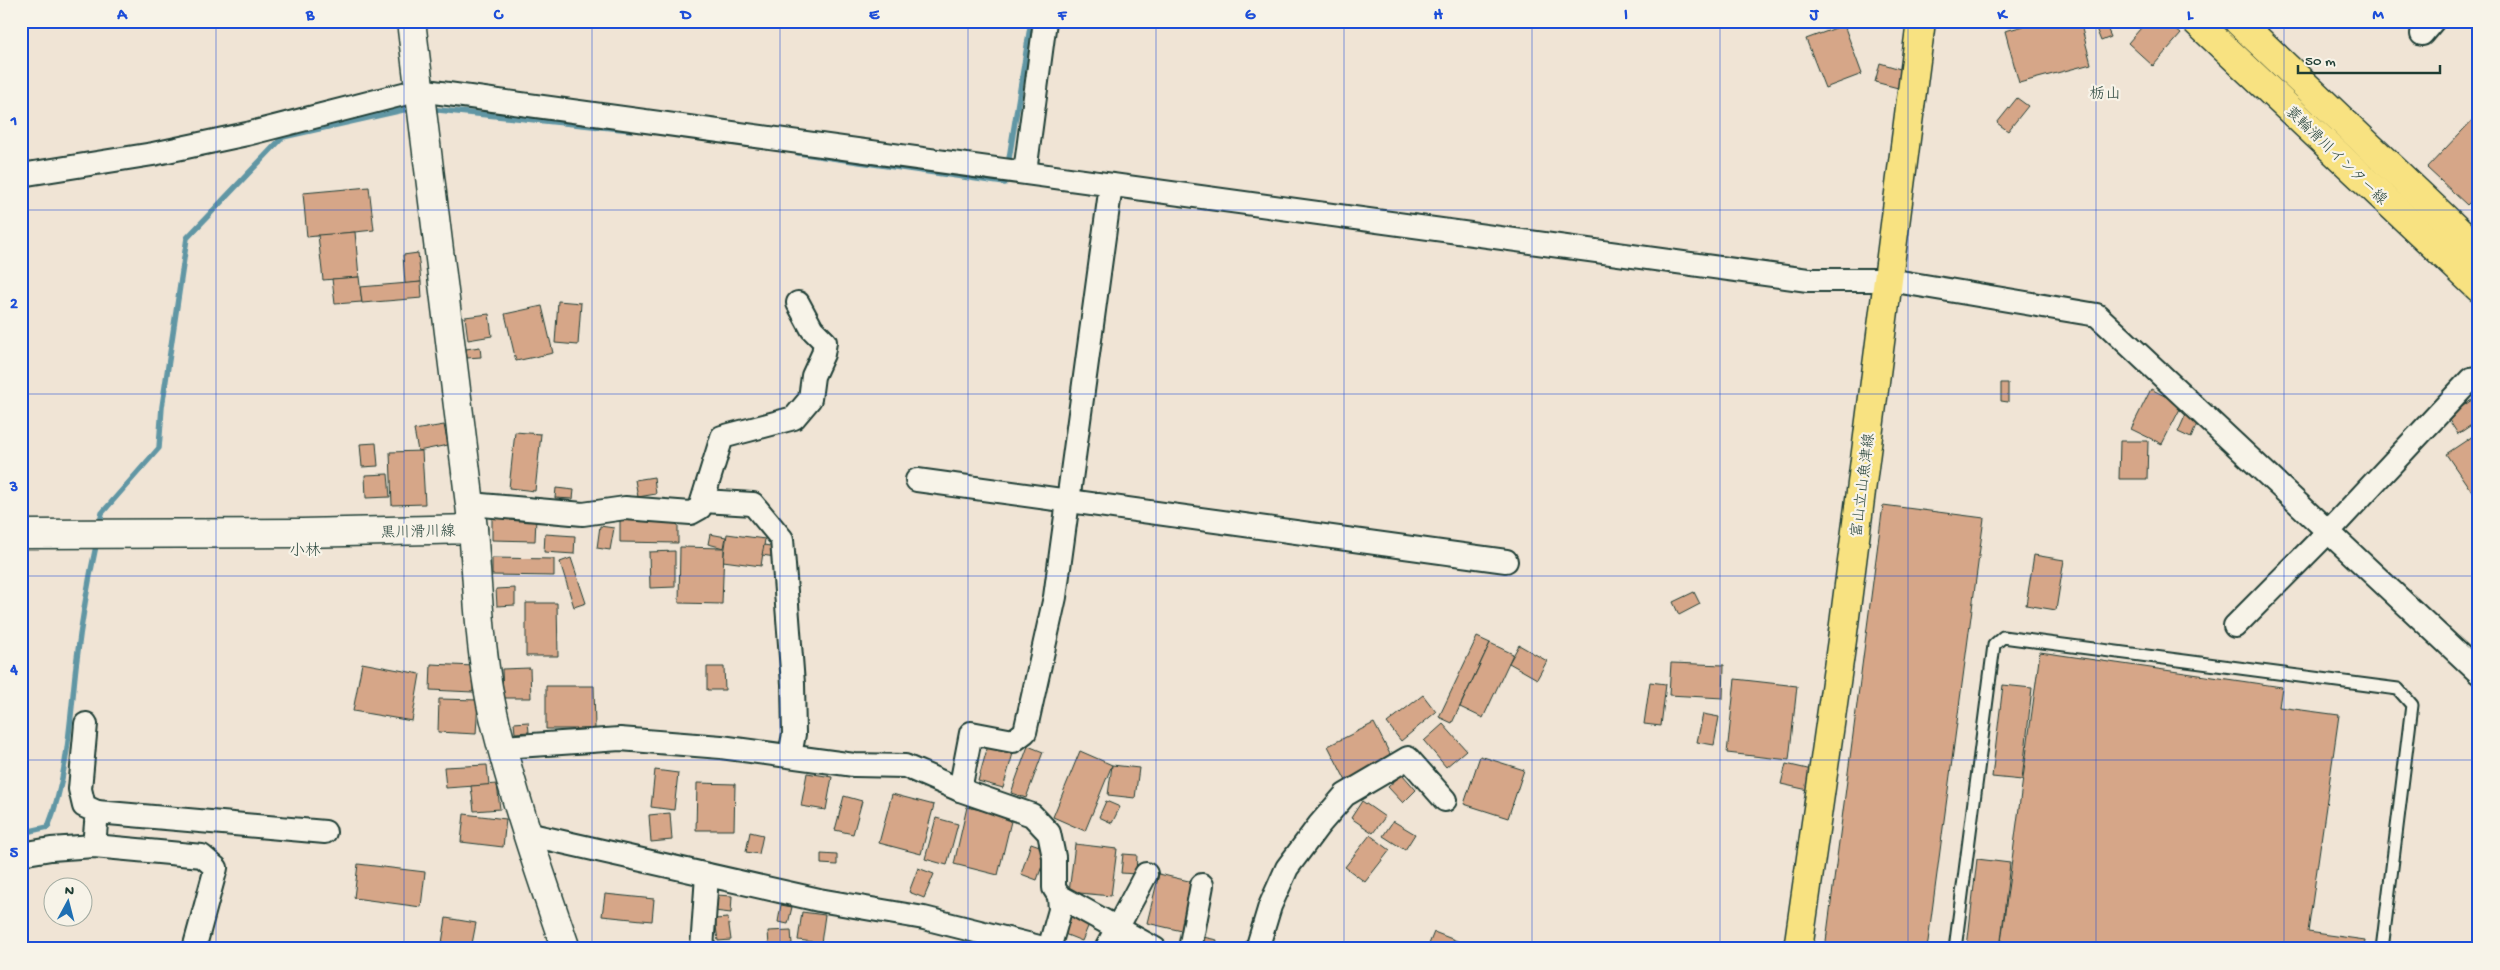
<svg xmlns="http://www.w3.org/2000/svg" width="2500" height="970" font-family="'Gochi Hand','Klee One',sans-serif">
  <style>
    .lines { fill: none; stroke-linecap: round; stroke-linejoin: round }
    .stream { stroke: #6196a4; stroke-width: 5.5 }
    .building { fill: #d6a688; stroke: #1f3d34 }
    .service-casing { stroke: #1f3d34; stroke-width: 15 }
    .minor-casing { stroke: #1f3d34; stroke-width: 26 }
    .tertiary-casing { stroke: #1f3d34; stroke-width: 31 }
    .secondary-casing { stroke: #1f3d34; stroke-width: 31 }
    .primary-casing { stroke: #1f3d34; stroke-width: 31 }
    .service { stroke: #f7f3e8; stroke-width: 11 }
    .minor { stroke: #f7f3e8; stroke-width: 22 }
    .tertiary { stroke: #f7f3e8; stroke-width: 28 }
    .secondary { stroke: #f7f3e8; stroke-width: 28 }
    .primary { stroke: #f8e281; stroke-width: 28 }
    .grid { fill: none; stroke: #1d4ed8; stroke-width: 1; stroke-opacity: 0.55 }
    .labels { text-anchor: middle; stroke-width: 4.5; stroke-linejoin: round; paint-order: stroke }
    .street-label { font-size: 15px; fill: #1f3d34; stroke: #f7f3e8 }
    .neighbourhood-label { font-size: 16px; fill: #1f3d34; stroke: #f7f3e8 }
    .neatline { fill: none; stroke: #1d4ed8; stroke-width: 2 }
    .grid-label { font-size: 16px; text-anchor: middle; font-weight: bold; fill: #1d4ed8 }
  </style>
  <rect width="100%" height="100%" fill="#f0e4d5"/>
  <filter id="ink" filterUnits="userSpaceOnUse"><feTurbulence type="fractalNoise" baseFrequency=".02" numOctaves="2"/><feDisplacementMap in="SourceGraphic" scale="10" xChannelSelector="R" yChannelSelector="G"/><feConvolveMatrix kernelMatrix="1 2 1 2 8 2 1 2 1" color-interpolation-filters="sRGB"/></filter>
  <g filter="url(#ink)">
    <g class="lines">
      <g class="stream">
        <path d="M429 109 631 130"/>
        <path d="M798 153 1005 183 1007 174"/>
        <path d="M1008 165 1031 21"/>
        <path d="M99 527 102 513 159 448 162 407 187 238 283 137 403 110 414 109"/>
        <path d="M21 833 48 827C68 776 70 720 76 666 81 624 88 582 97 541"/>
      </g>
    </g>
    <g class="building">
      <path d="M2043 21H2080L2091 64 2019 83 2005 31Z"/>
      <path d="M2093 21H2104L2111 37 2101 41Z"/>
      <path d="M2147 21H2166L2181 34 2153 66 2128 43Z"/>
      <path d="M1844 25 1862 74 1825 88 1806 39Z"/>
      <path d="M1880 63 1907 71 1902 89 1875 82Z"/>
      <path d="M2017 98 2028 106 2008 131 1997 123Z"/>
      <path d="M2479 113V193L2467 205 2427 168Z"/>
      <path d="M369 187 374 230 307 237 303 193Z"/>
      <path d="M355 232 359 277 323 280 318 235Z"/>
      <path d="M418 253 421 282 405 284 403 255Z"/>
      <path d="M359 277 362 302 335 304 332 279Z"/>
      <path d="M421 282 422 298 362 303 360 287Z"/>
      <path d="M558 301 581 303 578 345 555 343Z"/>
      <path d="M542 306 553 353 516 361 505 314Z"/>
      <path d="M489 314 492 336 468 340 465 317Z"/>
      <path d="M480 347 481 357 467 358 466 349Z"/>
      <path d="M2001 383H2008V402L2001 401Z"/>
      <path d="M2151 389 2182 405 2162 444 2131 429Z"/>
      <path d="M2479 395V420L2458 434 2447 417Z"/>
      <path d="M2186 414 2199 419 2191 438 2178 432Z"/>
      <path d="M444 425 448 445 418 451 414 430Z"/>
      <path d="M515 432 541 434 535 491 509 488Z"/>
      <path d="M2479 432V497L2476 498 2446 454Z"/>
      <path d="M2120 441H2148L2147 479H2119Z"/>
      <path d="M376 443 378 466 362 467 360 444Z"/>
      <path d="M422 451 425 504 392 505 390 452Z"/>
      <path d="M388 474 390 497 366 498 365 475Z"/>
      <path d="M654 477 656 494 638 497 635 480Z"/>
      <path d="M556 488 574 490 573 499 555 498Z"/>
      <path d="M1883 505 1984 518 1927 949H1825Z"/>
      <path d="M492 517 536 518 535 541 492 540Z"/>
      <path d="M620 520 678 521V543L620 542Z"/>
      <path d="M600 526 614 528 610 550 597 548Z"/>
      <path d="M545 534 575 536 574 554 544 552Z"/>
      <path d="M710 534 726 537 724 548 708 544Z"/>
      <path d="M727 534 765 539 761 566 723 561Z"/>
      <path d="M764 545 776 547 775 557 762 555Z"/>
      <path d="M680 547 724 548 722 604 679 603Z"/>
      <path d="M675 551V587L650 588 649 552Z"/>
      <path d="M2034 555 2064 560 2056 610 2026 605Z"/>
      <path d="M492 558 554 559V576L492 575Z"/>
      <path d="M571 558 586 603 574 607 560 562Z"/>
      <path d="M515 588V605L497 606 496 589Z"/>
      <path d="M1694 592 1700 604 1679 615 1673 602Z"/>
      <path d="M526 603H557L558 656H526Z"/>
      <path d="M1477 637 1490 643 1452 723 1439 717Z"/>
      <path d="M1490 643 1513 654 1483 718 1460 707Z"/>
      <path d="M1519 645 1547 661 1537 679 1509 663Z"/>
      <path d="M2040 652 2282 687 2279 707 2339 715 2308 932 2365 940 2364 949H2000Z"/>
      <path d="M362 663 420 674 412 721 353 711Z"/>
      <path d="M1671 663 1724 665 1723 698 1669 695Z"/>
      <path d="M431 664 474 666 473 692 430 690Z"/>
      <path d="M707 667H724L725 690H707Z"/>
      <path d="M530 668 531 698H503L502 669Z"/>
      <path d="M1735 679 1797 686 1789 760 1727 753Z"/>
      <path d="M1650 682 1666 684 1661 726 1644 724Z"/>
      <path d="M2003 685 2032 688 2022 780 1992 777Z"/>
      <path d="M546 686H594L595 729H546Z"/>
      <path d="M1423 695 1436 712 1401 741 1387 723Z"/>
      <path d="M439 699 478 700 476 734 438 732Z"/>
      <path d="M1703 714 1719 717 1714 745 1697 742Z"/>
      <path d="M528 722 529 732 515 733 514 723Z"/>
      <path d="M1374 723 1392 758 1346 781 1328 746Z"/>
      <path d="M1443 724 1466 750 1446 767 1424 741Z"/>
      <path d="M989 742 1014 750 1003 788 978 781Z"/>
      <path d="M1028 746 1043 752 1026 798 1011 793Z"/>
      <path d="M1080 751 1112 765 1085 831 1053 817Z"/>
      <path d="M1480 756 1524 770 1508 818 1464 804Z"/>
      <path d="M1786 764 1812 770 1808 790 1781 784Z"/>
      <path d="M487 765 489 785 446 788 444 767Z"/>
      <path d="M1112 765 1139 768 1135 798 1108 795Z"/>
      <path d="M655 770 678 773 674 810 651 807Z"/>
      <path d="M807 773 832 777 826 810 801 806Z"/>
      <path d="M1402 774 1416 790 1403 803 1388 787Z"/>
      <path d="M697 783 735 784 734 830H696Z"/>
      <path d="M497 784 500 809 474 811 471 786Z"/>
      <path d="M892 794 934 805 921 854 879 843Z"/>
      <path d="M844 796 862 801 853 834 835 830Z"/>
      <path d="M1106 801 1120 807 1112 823 1099 817Z"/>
      <path d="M1362 801 1385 817 1373 833 1351 818Z"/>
      <path d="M967 807 1012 817 998 875 954 864Z"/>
      <path d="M670 813 672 840 651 842 649 815Z"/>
      <path d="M464 814 506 819 503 847 461 842Z"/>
      <path d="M936 818 958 824 947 865 925 859Z"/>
      <path d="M1393 821 1415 834 1405 850 1383 836Z"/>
      <path d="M750 832 763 835 759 854 746 852Z"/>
      <path d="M1370 835 1390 850 1365 882 1345 867Z"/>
      <path d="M1031 843 1048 849 1037 880 1021 874Z"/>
      <path d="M1075 844 1117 849 1111 896 1069 892Z"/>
      <path d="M821 854 837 855V865L821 864Z"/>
      <path d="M1123 854 1137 855 1136 874 1121 873Z"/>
      <path d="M1977 859 2010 863 2000 949 1967 947Z"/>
      <path d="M358 864 425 872 421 907 354 898Z"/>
      <path d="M918 868 934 874 924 898 909 892Z"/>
      <path d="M1159 874 1193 882 1182 931 1147 923Z"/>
      <path d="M605 894 654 899 652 921 602 916Z"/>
      <path d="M716 895 732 896 731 913 714 911Z"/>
      <path d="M781 905 792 907 788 924 778 922Z"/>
      <path d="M1072 909 1092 917 1082 941 1062 933Z"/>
      <path d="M802 912 825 915 821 943 798 940Z"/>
      <path d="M446 918 476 923 471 949H441Z"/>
      <path d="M728 918 731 940 718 941 715 919Z"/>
      <path d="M791 930 792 944 769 946 768 931Z"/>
      <path d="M1434 932 1465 944 1463 949H1427Z"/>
      <path d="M1203 937 1217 940 1215 949H1200Z"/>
    </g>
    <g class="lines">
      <defs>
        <path id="service" d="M1955 949 1994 645 2003 637 2398 689 2412 705 2382 949"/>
        <g id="minor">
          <path d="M2422 34 2433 21"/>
          <path d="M1025 172 1045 21"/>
          <path d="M21 175 153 154 247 134 419 90 1808 280H1889L2097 315 2479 673"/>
          <path d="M917 480 1506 561"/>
          <path d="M703 501 753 504 782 539 793 684 794 734 790 755"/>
          <path d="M470 504 583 514 625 508 691 513 700 508 722 437 794 418 810 399 813 376 823 354 825 342 812 329 798 303"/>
          <path d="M2235 626 2328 532 2471 379 2479 378"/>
          <path d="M86 724 80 789 84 806 97 812 94 846"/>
          <path d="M502 747 620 739 721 747 854 765 905 766 960 790"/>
          <path d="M97 812 325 832"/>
          <path d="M527 834 819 900 924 918 1047 949"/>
          <path d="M21 854 51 849 94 846 202 856 216 868 194 949"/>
          <path d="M1059 896 1155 949"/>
          <path d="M702 949 707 875"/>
          <path d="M1049 949 1060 910 1059 896 1054 888V857L1049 833 1032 815 960 790 971 733 1013 741 1025 732 1055 597 1111 185"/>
          <path d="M1106 949 1146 874"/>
          <path d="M1190 949 1202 885"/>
          <path d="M1257 949 1270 906 1287 868 1319 825 1345 795 1408 758 1445 800"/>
        </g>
        <path id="tertiary" d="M411 21 473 529"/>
        <path id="secondary" d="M21 534 302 533 473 529C478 590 480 662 495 721 514 798 540 874 566 949"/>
        <g id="primary">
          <path d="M2196 21 2479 288"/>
          <path d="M2238 21 2479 251"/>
          <path d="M1798 949 1842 640 1921 21"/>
        </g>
      </defs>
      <use href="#service" class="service-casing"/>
      <use href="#minor" class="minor-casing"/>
      <use href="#tertiary" class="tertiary-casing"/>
      <use href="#secondary" class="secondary-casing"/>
      <use href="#primary" class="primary-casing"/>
      <use href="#service" class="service"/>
      <use href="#minor" class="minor"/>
      <use href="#tertiary" class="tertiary"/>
      <use href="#secondary" class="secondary"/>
      <use href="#primary" class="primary"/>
    </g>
  </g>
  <path class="grid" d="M216 21V949M404 21V949M592 21V949M780 21V949M968 21V949M1156 21V949M1344 21V949M1532 21V949M1720 21V949M1908 21V949M2096 21V949M2284 21V949M21 210H2479M21 394H2479M21 576H2479M21 760H2479"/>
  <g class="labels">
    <g class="street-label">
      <text transform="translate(2337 155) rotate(44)" y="5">蓑輪滑川インター線</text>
      <text transform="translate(1862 485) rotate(-83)" y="5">富山立山魚津線</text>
      <text transform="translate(418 531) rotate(-1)" y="5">黒川滑川線</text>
    </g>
    <g class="neighbourhood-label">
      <text x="2105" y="98">栃山</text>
      <text x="305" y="555">小林</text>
    </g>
  </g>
  <rect width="2500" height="970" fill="none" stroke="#f7f3e8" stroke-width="55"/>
  <g transform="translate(68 902) rotate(7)"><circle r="24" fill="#f7f3e8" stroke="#a1aaa0"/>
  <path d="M0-4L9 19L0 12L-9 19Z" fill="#1f6fb2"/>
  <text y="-8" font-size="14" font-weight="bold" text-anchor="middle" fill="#1f3d34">N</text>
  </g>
  <path d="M2298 65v8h142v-8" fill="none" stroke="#1f3d34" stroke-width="2.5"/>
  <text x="2305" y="65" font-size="15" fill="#1f3d34" stroke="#f7f3e8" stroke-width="4" paint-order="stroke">50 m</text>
  <rect x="28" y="28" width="2444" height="914" class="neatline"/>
  <g class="grid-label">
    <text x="122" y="19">A</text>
    <text x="310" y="19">B</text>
    <text x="498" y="19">C</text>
    <text x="686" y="19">D</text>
    <text x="874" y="19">E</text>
    <text x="1062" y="19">F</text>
    <text x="1250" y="19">G</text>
    <text x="1438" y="19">H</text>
    <text x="1626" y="19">I</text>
    <text x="1814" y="19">J</text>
    <text x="2002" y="19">K</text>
    <text x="2190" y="19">L</text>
    <text x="2378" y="19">M</text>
    <text x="14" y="125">1</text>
    <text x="14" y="308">2</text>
    <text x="14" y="491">3</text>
    <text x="14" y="674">4</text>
    <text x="14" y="857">5</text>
  </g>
</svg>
